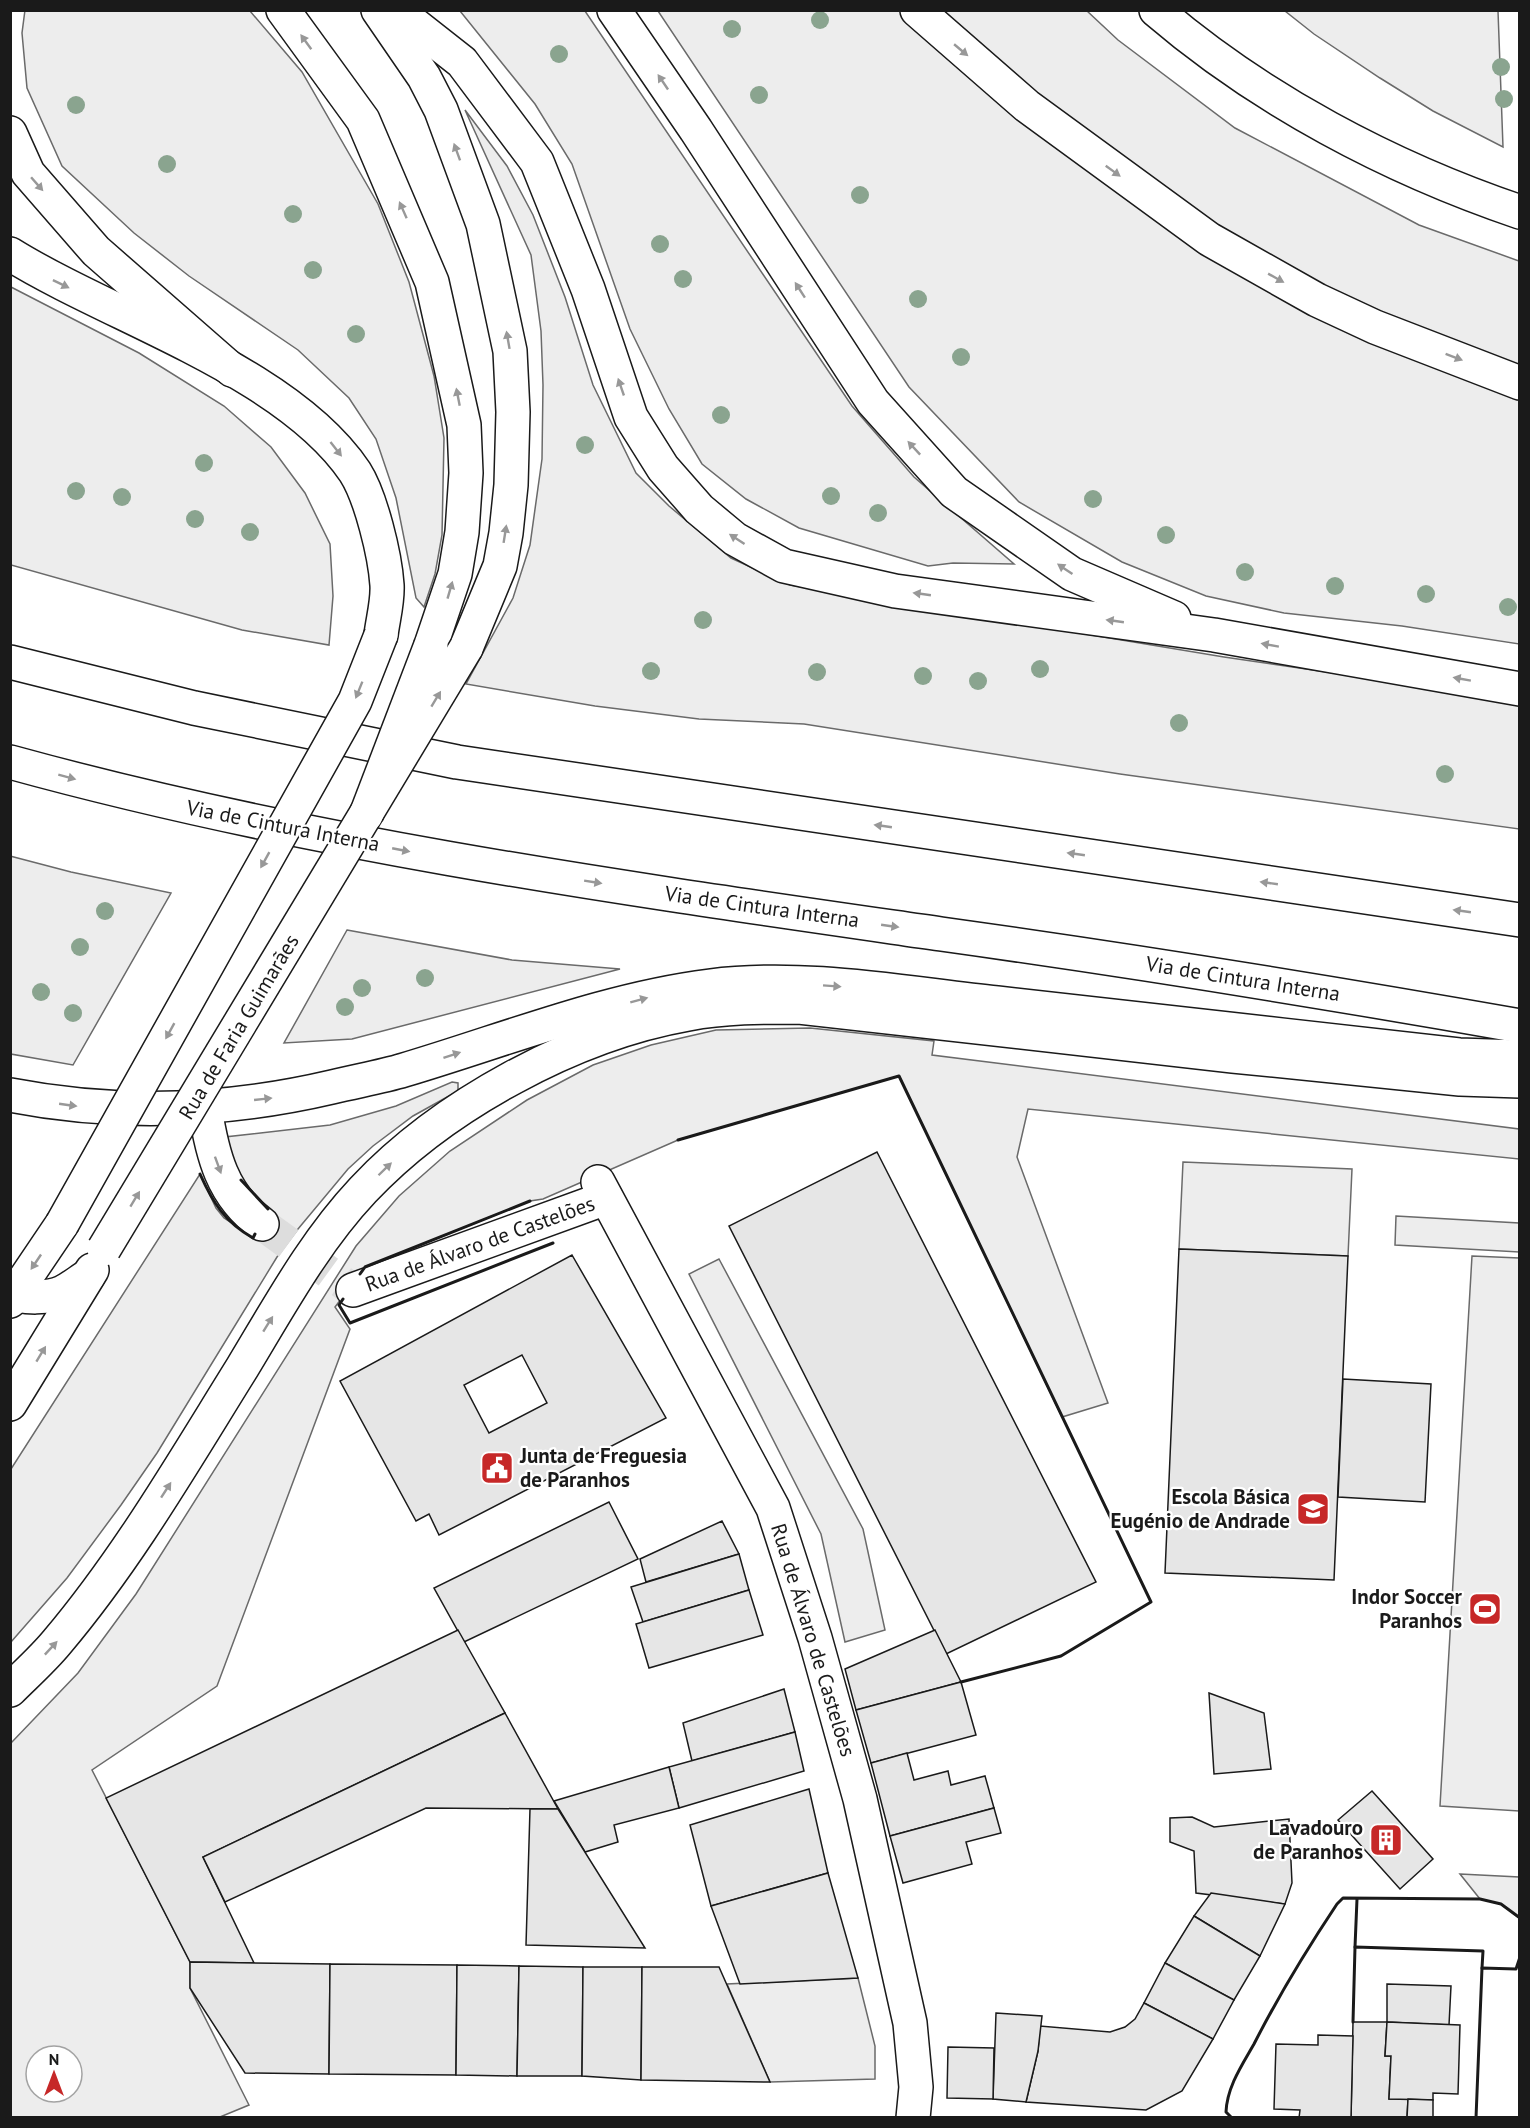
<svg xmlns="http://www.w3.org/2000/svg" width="1530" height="2128" font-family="'PT Sans',sans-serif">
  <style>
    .built { fill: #ededed; stroke: #6a6a6a; stroke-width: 1.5; fill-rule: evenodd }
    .building { fill: #e6e6e6; stroke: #1a1a1a; stroke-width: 1.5; fill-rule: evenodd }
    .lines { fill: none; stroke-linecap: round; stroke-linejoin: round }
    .minor-tunnel { stroke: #ddd; stroke-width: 33; stroke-dasharray: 33 16; stroke-linecap: butt }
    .minor-casing { stroke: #1a1a1a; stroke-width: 36 }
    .major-casing { stroke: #1a1a1a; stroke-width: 36 }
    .highway-casing { stroke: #1a1a1a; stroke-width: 36 }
    .minor { stroke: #fff; stroke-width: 33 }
    .major { stroke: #fff; stroke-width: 33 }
    .highway { stroke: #fff; stroke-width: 33 }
    .major-bridge-casing { stroke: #1a1a1a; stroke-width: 36; stroke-linecap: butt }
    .highway-bridge-casing { stroke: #1a1a1a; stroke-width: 36; stroke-linecap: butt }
    .major-bridge { stroke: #fff; stroke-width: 33 }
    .highway-bridge { stroke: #fff; stroke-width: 33 }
    .wall { stroke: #1a1a1a; stroke-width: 3 }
    .tree { fill: #8aa48f }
    .oneway { fill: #989898 }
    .labels { text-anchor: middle; stroke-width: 4.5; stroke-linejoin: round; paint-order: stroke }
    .street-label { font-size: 21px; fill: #1a1a1a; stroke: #fff }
    .poi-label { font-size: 21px; font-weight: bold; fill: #1a1a1a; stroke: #fff; text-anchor: end }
  </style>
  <rect width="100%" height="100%" fill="#fff"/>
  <g class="built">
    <path d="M25 10 250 11 302 72 378 204 409 282 434 376 444 438 442 535 435 574 424 607 416 598 396 498 376 439 349 398 298 350 189 276 134 233 62 166 27 88 22 33Z"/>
    <path d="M460 11H585L852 406 914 477 1014 564 953 563 928 566 799 528 746 499 702 464 669 409 630 329 572 164 535 104Z"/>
    <path d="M658 11H1087L1118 40 1235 128 1419 225 1519 261V644L1402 626 1284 613 1206 596 1122 562 1019 502 909 387Z"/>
    <path d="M1285 11H1498L1503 147 1433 111 1380 78 1314 34Z"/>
    <path d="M465 110 507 166 533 215 565 297 593 385 636 473 669 506 731 558 790 585 1224 657 1519 700V829L1120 774 804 724 699 719 595 706 466 684 513 598 530 545 542 459 543 385 541 331 531 255Z"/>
    <path d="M11 287 139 353 224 406 271 447 305 493 330 544 333 596 329 645 242 630 11 565Z"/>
    <path d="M10 856 71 872 171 893 73 1065 11 1054Z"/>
    <path d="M347 930 512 960 620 969 352 1039 284 1043Z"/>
    <path d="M810 1028 934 1041 932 1055 1519 1129V1159L1028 1109 1017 1157 1108 1403 1062 1417 899 1076 678 1140 543 1199 530 1201 365 1267 335 1307 350 1329 217 1686 92 1770 190 1962V1988L249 2105 220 2117 11 2118V1743L78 1673 136 1594 356 1246 399 1196 450 1151 527 1100 593 1065 651 1045 716 1030ZM36 2056H72V2092H36Z"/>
    <path d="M452 1082 458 1083V1091L413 1116 373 1146 348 1169 298 1229 277 1257 157 1453 121 1505 67 1578 11 1642V1469L200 1174 216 1208 224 1218 253 1237 270 1211 238 1177 225 1137 330 1125 396 1106Z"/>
    <path d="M1183 1162 1352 1169 1348 1256 1179 1249Z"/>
    <path d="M1396 1216 1519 1223V1252L1395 1245Z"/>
    <path d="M1472 1256 1519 1258V1811L1440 1806Z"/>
    <path d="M719 1259 863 1529 885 1630 845 1642 821 1534 689 1274Z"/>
    <path d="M1460 1874 1519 1877V1918L1501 1904 1480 1899Z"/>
    <path d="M858 1978 875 2046V2079L770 2082 727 1984Z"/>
  </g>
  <g class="building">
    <path d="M877 1152 1096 1582 946 1654 729 1226Z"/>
    <path d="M1179 1249 1348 1256 1334 1580 1165 1573Z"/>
    <path d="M572 1255 666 1418 439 1535 429 1514 416 1521 340 1381ZM522 1355 547 1403 489 1433 464 1385Z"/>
    <path d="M1343 1379 1431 1384 1425 1502 1338 1497Z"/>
    <path d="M609 1502 638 1559 464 1642 434 1588Z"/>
    <path d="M722 1521 739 1554 646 1582 640 1559Z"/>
    <path d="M739 1554 749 1590 643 1622 631 1587Z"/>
    <path d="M749 1590 763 1635 649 1668 636 1624Z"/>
    <path d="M458 1630 505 1713 203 1857 254 1963 190 1962 106 1798Z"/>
    <path d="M935 1630 961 1682 856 1710 845 1669Z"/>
    <path d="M961 1682 976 1735 871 1763 856 1710Z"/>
    <path d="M784 1689 795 1732 692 1761 683 1723Z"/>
    <path d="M1209 1693 1264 1713 1271 1769 1214 1774Z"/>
    <path d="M505 1713 558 1809 426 1808 225 1902 203 1857Z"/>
    <path d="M795 1732 804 1771 679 1808 669 1767Z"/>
    <path d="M907 1753 914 1780 948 1771 951 1785 985 1776 994 1808 890 1836 871 1763Z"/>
    <path d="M669 1767 679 1808 614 1825 618 1842 585 1852 554 1801Z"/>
    <path d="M809 1789 828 1873 711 1906 690 1825Z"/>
    <path d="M1372 1791 1433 1859 1400 1889 1338 1820Z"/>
    <path d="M994 1808 1001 1833 966 1842 972 1864 903 1883 890 1836Z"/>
    <path d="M530 1809H558L645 1948 526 1945Z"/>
    <path d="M1192 1817 1214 1827 1289 1819 1292 1883 1285 1904 1196 1893 1194 1851 1170 1842V1818Z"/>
    <path d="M828 1873 858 1978 740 1984 711 1906Z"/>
    <path d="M1211 1893 1285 1904 1260 1956 1194 1916Z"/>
    <path d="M1194 1916 1260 1956 1234 2000 1165 1963Z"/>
    <path d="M190 1962 330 1964 329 2074 245 2073 190 1988Z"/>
    <path d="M1165 1963 1234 2000 1213 2039 1144 2003Z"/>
    <path d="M330 1964 457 1965 456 2075 329 2074Z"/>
    <path d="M457 1965 519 1966 517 2076 456 2075Z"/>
    <path d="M519 1966 583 1967 582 2076H517Z"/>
    <path d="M583 1967H642L641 2080 582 2076Z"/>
    <path d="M642 1967H719L770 2082 641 2080Z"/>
    <path d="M1387 1984 1451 1986 1449 2025 1387 2022Z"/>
    <path d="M1144 2003 1213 2039 1182 2091 1146 2110 1026 2102 1038 2051 1040 2026 1110 2032 1125 2027 1135 2019Z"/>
    <path d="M996 2013 1042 2016 1038 2051 1026 2102 993 2099Z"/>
    <path d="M1353 2022H1387L1385 2056H1391L1389 2099H1408L1407 2118H1351Z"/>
    <path d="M1387 2022 1460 2025 1458 2094 1433 2093V2100L1389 2099 1391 2056H1385Z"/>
    <path d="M1318 2035 1353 2036 1351 2118H1299L1300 2110 1274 2109 1276 2044 1318 2045Z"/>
    <path d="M948 2047 994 2048 993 2099 947 2098Z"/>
    <path d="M1408 2099 1433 2100V2118H1407Z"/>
  </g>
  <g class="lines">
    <path class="minor-tunnel" d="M262 1224 353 1290"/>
    <defs>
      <g id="minor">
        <path d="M917 10 1027 106 1209 239 1317 300 1375 327 1520 383"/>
        <path d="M1156 10C1261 100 1390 168 1520 212"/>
        <path d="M205 1108C212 1154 222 1196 262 1224"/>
        <path d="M598 1182 773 1508 815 1638 860 1799 910 2023 916 2087 913 2118"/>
        <path d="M353 1290 606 1198"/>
      </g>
      <g id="major">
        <path d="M378 10 424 77 441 110 483 224 510 351 513 412 511 485 506 533 500 566 466 648"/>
        <path d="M10 254C113 318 287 371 355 472 371 497 385 555 387 585 388 601 383 619 381 635"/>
        <path d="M10 1301 62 1224"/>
        <path d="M10 1404 92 1270"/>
      </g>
      <g id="highway">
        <path d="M283 10 363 120 432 282 464 425 466 473 462 532 455 574 431 645"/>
        <path d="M396 10 462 62 537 162 588 289 631 417 663 468 699 509 735 539 784 566 895 591 1214 635 1520 689"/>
        <path d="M614 10 696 130 873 402 954 492 1072 574 1174 618"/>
        <path d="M10 133 28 173 96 251 232 370"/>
        <path d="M10 662 194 708 457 762 1520 920"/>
        <path d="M10 762C315 846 629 889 941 934 1135 961 1327 992 1520 1026"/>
        <path d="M10 1095C119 1116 225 1112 332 1087 356 1081 381 1077 404 1070 505 1040 606 999 710 986 804 974 903 993 997 1003 1151 1020 1305 1038 1459 1055L1520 1057"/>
        <path d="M10 1292C22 1299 51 1298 63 1292 71 1288 80 1281 88 1276"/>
        <path d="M10 1690C26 1674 43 1659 57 1642 128 1558 184 1461 242 1368 279 1307 314 1242 363 1190 443 1105 574 1034 688 1014 725 1007 762 1007 799 1007L1233 1056 1460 1079 1520 1081"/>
      </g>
    </defs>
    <use href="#minor" class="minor-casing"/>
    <use href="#major" class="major-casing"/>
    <use href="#highway" class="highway-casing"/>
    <use href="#minor" class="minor"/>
    <use href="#major" class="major"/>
    <use href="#highway" class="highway"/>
    <defs>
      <g id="major-bridge">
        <path d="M62 1224 355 701 381 635"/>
        <path d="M104 1249 466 648"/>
      </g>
      <path id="highway-bridge" d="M366 815 431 645"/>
    </defs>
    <use href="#major-bridge" class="major-bridge-casing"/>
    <use href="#highway-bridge" class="highway-bridge-casing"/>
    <use href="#major-bridge" class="major-bridge"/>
    <use href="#highway-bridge" class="highway-bridge"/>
    <g class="wall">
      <path d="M678 1140 899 1076 1151 1602 1061 1656 961 1682"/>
      <path d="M200 1174C213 1203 225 1222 253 1238L255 1234"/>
      <path d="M241 1180 268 1209"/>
      <path d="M360 1274 365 1267 530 1201"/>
      <path d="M343 1299 339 1305 350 1323 553 1243"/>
      <path d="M1355 1947 1357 1899"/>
      <path d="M1353 2022 1355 1947 1483 1951 1482 1968"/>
      <path d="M1232 2118 1226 2112C1227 2087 1242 2065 1254 2044 1279 1995 1307 1949 1337 1904L1343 1898 1480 1899 1501 1904 1520 1918"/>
      <path d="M1476 2118 1482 1968 1516 1969 1520 1957"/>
    </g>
  </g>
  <g class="tree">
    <circle cx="820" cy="20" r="9"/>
    <circle cx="732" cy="29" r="9"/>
    <circle cx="559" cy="54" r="9"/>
    <circle cx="1501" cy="67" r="9"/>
    <circle cx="759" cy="95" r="9"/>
    <circle cx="1504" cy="99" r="9"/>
    <circle cx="76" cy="105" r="9"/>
    <circle cx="167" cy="164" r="9"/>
    <circle cx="860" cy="195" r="9"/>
    <circle cx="293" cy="214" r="9"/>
    <circle cx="660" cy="244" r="9"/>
    <circle cx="313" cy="270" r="9"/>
    <circle cx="683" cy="279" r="9"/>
    <circle cx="918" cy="299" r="9"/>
    <circle cx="356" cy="334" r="9"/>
    <circle cx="961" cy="357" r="9"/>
    <circle cx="721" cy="415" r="9"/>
    <circle cx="585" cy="445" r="9"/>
    <circle cx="204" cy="463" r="9"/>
    <circle cx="76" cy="491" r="9"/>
    <circle cx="831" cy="496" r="9"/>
    <circle cx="122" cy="497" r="9"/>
    <circle cx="1093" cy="499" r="9"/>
    <circle cx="878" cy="513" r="9"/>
    <circle cx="195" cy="519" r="9"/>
    <circle cx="250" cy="532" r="9"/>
    <circle cx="1166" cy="535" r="9"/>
    <circle cx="1245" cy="572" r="9"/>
    <circle cx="1335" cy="586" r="9"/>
    <circle cx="1426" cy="594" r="9"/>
    <circle cx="1508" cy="607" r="9"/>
    <circle cx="703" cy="620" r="9"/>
    <circle cx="1040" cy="669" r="9"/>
    <circle cx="651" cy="671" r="9"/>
    <circle cx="817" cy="672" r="9"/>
    <circle cx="923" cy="676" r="9"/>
    <circle cx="978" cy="681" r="9"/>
    <circle cx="1179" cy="723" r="9"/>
    <circle cx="1445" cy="774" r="9"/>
    <circle cx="105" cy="911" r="9"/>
    <circle cx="80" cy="947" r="9"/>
    <circle cx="425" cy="978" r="9"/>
    <circle cx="362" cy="988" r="9"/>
    <circle cx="41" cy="992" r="9"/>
    <circle cx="345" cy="1007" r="9"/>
    <circle cx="73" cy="1013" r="9"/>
  </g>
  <defs><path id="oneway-solid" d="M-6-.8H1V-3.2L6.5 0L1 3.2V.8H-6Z" transform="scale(1.5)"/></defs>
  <g class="oneway">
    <use href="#oneway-solid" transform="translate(306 42) rotate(-126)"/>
    <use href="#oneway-solid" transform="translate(961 50) rotate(40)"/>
    <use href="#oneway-solid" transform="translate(663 82) rotate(-124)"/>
    <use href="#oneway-solid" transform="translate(457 152) rotate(-110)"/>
    <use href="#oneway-solid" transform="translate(1113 171) rotate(36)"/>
    <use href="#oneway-solid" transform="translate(37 184) rotate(49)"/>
    <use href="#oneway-solid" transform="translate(403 210) rotate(-114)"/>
    <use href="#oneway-solid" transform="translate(1276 278) rotate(29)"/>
    <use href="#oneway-solid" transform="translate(61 284) rotate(26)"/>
    <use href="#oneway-solid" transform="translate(800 290) rotate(-123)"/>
    <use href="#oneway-solid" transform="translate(508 340) rotate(-100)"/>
    <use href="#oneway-solid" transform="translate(1454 357) rotate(21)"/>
    <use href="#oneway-solid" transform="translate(621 387) rotate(-109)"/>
    <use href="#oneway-solid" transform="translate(458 397) rotate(-101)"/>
    <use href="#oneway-solid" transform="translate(914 448) rotate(-133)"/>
    <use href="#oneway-solid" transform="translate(336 449) rotate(52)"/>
    <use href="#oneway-solid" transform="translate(505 534) rotate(-81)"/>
    <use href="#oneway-solid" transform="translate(737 539) rotate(-147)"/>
    <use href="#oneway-solid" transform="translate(1065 569) rotate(-146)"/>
    <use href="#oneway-solid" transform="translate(450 590) rotate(-74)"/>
    <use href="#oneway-solid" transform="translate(922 594) rotate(-172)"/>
    <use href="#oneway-solid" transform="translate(1115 621) rotate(-172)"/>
    <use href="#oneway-solid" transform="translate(1270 645) rotate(-170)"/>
    <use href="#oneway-solid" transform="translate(1462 679) rotate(-170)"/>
    <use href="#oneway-solid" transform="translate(359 690) rotate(112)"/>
    <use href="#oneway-solid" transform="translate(436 699) rotate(-59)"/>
    <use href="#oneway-solid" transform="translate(67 777) rotate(15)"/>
    <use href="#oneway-solid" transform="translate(883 826) rotate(-172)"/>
    <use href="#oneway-solid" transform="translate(401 850) rotate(11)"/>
    <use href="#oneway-solid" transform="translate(1076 854) rotate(-172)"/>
    <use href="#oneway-solid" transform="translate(265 860) rotate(119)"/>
    <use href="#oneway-solid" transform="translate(593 882) rotate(9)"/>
    <use href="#oneway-solid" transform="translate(1269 883) rotate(-172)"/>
    <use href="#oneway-solid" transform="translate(1462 911) rotate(-172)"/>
    <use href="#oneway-solid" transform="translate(890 926) rotate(8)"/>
    <use href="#oneway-solid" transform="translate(832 986) rotate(4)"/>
    <use href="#oneway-solid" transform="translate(639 1000) rotate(-15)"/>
    <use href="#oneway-solid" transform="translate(170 1031) rotate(119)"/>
    <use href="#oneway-solid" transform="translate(452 1055) rotate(-18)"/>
    <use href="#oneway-solid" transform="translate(263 1099) rotate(-6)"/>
    <use href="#oneway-solid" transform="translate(68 1105) rotate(8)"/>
    <use href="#oneway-solid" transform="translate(218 1165) rotate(70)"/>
    <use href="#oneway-solid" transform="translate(385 1169) rotate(-44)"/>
    <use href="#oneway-solid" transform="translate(135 1199) rotate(-59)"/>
    <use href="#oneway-solid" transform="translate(36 1262) rotate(124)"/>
    <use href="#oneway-solid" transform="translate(268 1324) rotate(-58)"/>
    <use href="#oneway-solid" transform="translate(41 1354) rotate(-59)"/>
    <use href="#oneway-solid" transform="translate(166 1490) rotate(-57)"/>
    <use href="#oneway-solid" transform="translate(51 1648) rotate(-47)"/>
  </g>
  <defs>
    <symbol id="civic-square" viewBox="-11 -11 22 22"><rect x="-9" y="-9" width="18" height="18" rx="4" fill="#c62828" stroke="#fff"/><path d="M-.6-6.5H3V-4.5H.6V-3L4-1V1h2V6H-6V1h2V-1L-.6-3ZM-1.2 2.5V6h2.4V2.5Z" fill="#fff"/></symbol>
    <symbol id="school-square" viewBox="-11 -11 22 22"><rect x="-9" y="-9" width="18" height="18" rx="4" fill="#c62828" stroke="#fff"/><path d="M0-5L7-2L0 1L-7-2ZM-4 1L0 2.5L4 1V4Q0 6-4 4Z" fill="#fff"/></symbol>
    <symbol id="stadium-square" viewBox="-11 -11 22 22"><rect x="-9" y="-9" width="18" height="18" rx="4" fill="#c62828" stroke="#fff"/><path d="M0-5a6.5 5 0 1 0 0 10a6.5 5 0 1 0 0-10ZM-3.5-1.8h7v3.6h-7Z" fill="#fff"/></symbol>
    <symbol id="building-square" viewBox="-11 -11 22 22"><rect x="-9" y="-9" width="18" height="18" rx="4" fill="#c62828" stroke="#fff"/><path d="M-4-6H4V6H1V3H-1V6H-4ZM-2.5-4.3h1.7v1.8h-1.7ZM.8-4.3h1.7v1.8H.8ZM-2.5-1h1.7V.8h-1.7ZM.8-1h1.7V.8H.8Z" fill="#fff"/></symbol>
  </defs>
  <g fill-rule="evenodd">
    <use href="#civic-square" x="478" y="1449" width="38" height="38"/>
    <use href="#school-square" x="1294" y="1490" width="38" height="38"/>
    <use href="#stadium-square" x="1466" y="1590" width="38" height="38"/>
    <use href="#building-square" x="1367" y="1821" width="38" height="38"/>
  </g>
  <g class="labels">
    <g class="street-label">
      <text transform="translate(283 826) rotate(11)" y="7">Via de Cintura Interna</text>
      <text transform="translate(762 907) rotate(8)" y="7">Via de Cintura Interna</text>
      <text transform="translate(1243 979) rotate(9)" y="7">Via de Cintura Interna</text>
      <text transform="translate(239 1027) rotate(-59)" y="7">Rua de Faria Guimarães</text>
      <text transform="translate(480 1244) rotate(-20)" y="7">Rua de Álvaro de Castelões</text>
      <text transform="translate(813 1640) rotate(73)" y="7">Rua de Álvaro de Castelões</text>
    </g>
    <g class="poi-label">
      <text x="520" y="1463" text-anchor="start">Junta de Freguesia<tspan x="520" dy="24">de Paranhos</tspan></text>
      <text x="1290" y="1504">Escola Básica<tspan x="1290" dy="24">Eugénio de Andrade</tspan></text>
      <text x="1462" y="1604">Indor Soccer<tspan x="1462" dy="24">Paranhos</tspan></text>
      <text x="1363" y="1835">Lavadouro<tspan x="1363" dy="24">de Paranhos</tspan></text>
    </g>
  </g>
  <rect width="1530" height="2128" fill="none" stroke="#1a1a1a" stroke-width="24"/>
  <g transform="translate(54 2074)"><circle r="28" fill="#ffffff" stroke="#a3a3a3" stroke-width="1.5"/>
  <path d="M0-4.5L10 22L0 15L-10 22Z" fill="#c62828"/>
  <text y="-9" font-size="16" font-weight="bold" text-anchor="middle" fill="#1a1a1a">N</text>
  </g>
</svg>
